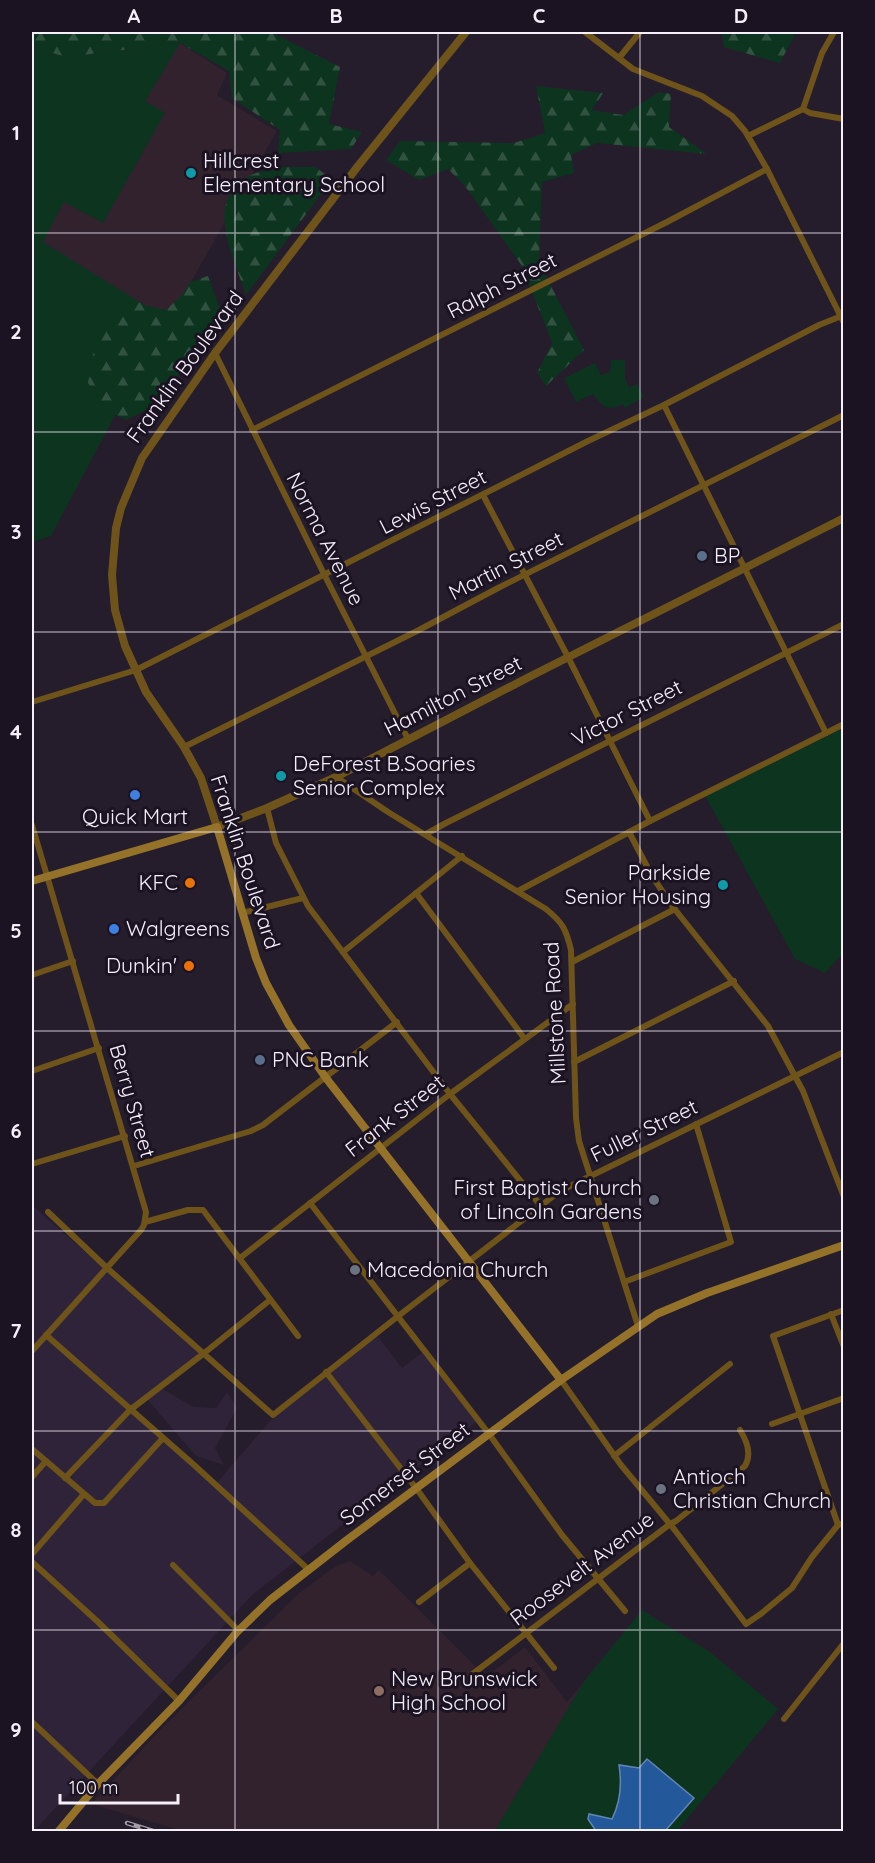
<svg xmlns="http://www.w3.org/2000/svg" width="875" height="1863" font-family="Quicksand,sans-serif">
  <style>
    .built { fill: #2f2339 }
    .education { fill: #31222d }
    .green { fill: #0d341f }
    .forest { fill: url(#forest-firs) }
    .water { fill: #23589a; stroke: #6285b7; stroke-width: 1.5 }
    .lines { fill: none; stroke-linecap: round; stroke-linejoin: round }
    .minor { stroke: #6e541a; stroke-width: 6 }
    .tertiary { stroke: #6e541a; stroke-width: 8 }
    .secondary { stroke: #94722a; stroke-width: 8 }
    .rail-casing { stroke: #a29ba8; stroke-width: 4.5 }
    .rail { stroke: #1b1322; stroke-width: 2; stroke-dasharray: 7; stroke-linecap: butt }
    .grid { fill: none; stroke: #f5effa; stroke-width: 1.5; stroke-opacity: 0.55 }
    .culture-dot { fill: #0f9aa8; stroke: #1b1322; stroke-width: 2 }
    .service-dot { fill: #5c6f8a; stroke: #1b1322; stroke-width: 2 }
    .shop-dot { fill: #3f7fe0; stroke: #1b1322; stroke-width: 2 }
    .food-dot { fill: #e8710a; stroke: #1b1322; stroke-width: 2 }
    .worship-dot { fill: #6b7280; stroke: #1b1322; stroke-width: 2 }
    .education-dot { fill: #8d6e63; stroke: #1b1322; stroke-width: 2 }
    .labels { text-anchor: middle; stroke-width: 6; stroke-linejoin: round; paint-order: stroke }
    .poi-label { font-size: 21px; fill: #f5effa; stroke: #1b1322; text-anchor: start }
    .street-label { font-size: 21px; fill: #f5effa; stroke: #1b1322 }
    .neatline { fill: none; stroke: #f5effa; stroke-width: 2 }
    .grid-label { font-size: 20px; text-anchor: middle; font-weight: bold; fill: #f5effa }
  </style>
  <defs>
    <pattern id="forest-firs" width="22" height="20" patternUnits="userSpaceOnUse" patternTransform="scale(1.5)"><rect width="22" height="20" fill="#0d341f"/><path d="M5 1l3.5 6h-7zM16 11l3.5 6h-7z" fill="#315240"/></pattern>
  </defs>
  <rect width="100%" height="100%" fill="#251c2c"/>
  <path class="built" d="M32 1205 201 1355 161 1388 193 1407 216 1408 227 1392 237 1408 215 1448 224 1465 196 1456 147 1399 133 1410 215 1485 276 1414 375 1333 402 1368 422 1353 477 1421 394 1485H391L350 1519 253 1594 33 1832Z"/>
  <g class="education">
    <path d="M180 43 227 73 217 95 277 131 114 417 51 536 32 542V47L66 57Z"/>
    <path d="M350 1561 373 1576 379 1570 486 1677 525 1647 567 1702 642 1610 710 1652 778 1709 677 1831 186 1832 91 1804 160 1730 299 1593 336 1566Z"/>
  </g>
  <g class="green">
    <path d="M180 43 145 101 165 113 103 223 64 202 43 242 162 316 114 417 51 536 32 542V47L66 57Z"/>
    <path d="M611 360H625V379L629 387 637 384 644 397 625 408 623 404C610 413 601 406 593 394L576 402 564 378 595 363 601 375 610 372Z"/>
    <path d="M843 728V953L825 973 795 959 705 796Z"/>
    <path d="M642 1610 710 1652 778 1709 677 1831 494 1832 585 1680Z"/>
  </g>
  <g class="forest">
    <path d="M32 32H271L340 67 329 124 362 132 351 149 278 153 280 130 232 98 229 71 180 43 66 57 32 47Z"/>
    <path d="M721 32H796L780 63 724 47Z"/>
    <path d="M536 86 603 93 592 110 623 115 659 92 671 94 669 127 707 154 597 143 571 155 574 173 542 182 539 263 584 350 546 386 537 373 552 343 522 266 465 186 448 169 419 180 386 160 400 141 514 143 545 133Z"/>
    <path d="M283 167H315L332 179 246 295C234 258 202 199 251 175 260 171 273 170 283 167Z"/>
    <path d="M208 276 223 318 154 406 126 420 104 409 88 383 91 361 104 319 126 297 145 305 166 310 182 295 190 282Z"/>
  </g>
  <path class="water" d="M647 1759 694 1798 665 1831H596L588 1819 589 1814 612 1819C621 1801 622 1784 619 1765L639 1768Z"/>
  <g class="lines">
    <g class="minor">
      <path d="M585 32 633 69 702 96 732 116 745 131 767 169 844 323"/>
      <path d="M619 58 640 32"/>
      <path d="M803 109 822 53 834 32"/>
      <path d="M748 136 803 109 810 113 844 119"/>
      <path d="M215 353 325 576 408 739"/>
      <path d="M664 405 826 733"/>
      <path d="M252 430 667 222 767 169"/>
      <path d="M483 495 568 657 650 821"/>
      <path d="M32 702 136 670 588 441 664 405 819 325 844 315"/>
      <path d="M184 747 419 630 498 588 844 415"/>
      <path d="M336 777 388 812 546 909C563 923 566 929 571 950L576 1118 579 1141 638 1326"/>
      <path d="M267 808 276 843 308 906 450 1094 541 1206"/>
      <path d="M32 825 146 1212 144 1225 141 1230 32 1351"/>
      <path d="M629 832 652 876 673 907 768 1026 803 1091 844 1197"/>
      <path d="M426 834 446 823 844 624"/>
      <path d="M518 891 650 821 844 724"/>
      <path d="M416 893 524 1038"/>
      <path d="M242 913 303 898"/>
      <path d="M343 952 462 856"/>
      <path d="M572 962 675 909"/>
      <path d="M32 975 73 961"/>
      <path d="M574 1062 734 981"/>
      <path d="M32 1071 99 1048"/>
      <path d="M32 1164 125 1136"/>
      <path d="M134 1166 251 1131 263 1125 397 1022"/>
      <path d="M310 1203 489 1434 562 1535 625 1611"/>
      <path d="M48 1212 107 1268 273 1415 397 1317 560 1191 844 1052"/>
      <path d="M145 1222 188 1210H203L298 1336"/>
      <path d="M240 1258 450 1094 573 1004"/>
      <path d="M624 1282 731 1242 696 1124"/>
      <path d="M831 1314 844 1347"/>
      <path d="M46 1335 193 1464 309 1570"/>
      <path d="M326 1372 416 1488 470 1563 554 1668"/>
      <path d="M561 1380 621 1465 674 1529 746 1624 762 1613 792 1588 812 1557 838 1525 844 1523"/>
      <path d="M772 1424 844 1398"/>
      <path d="M32 1449 95 1503H104L163 1438"/>
      <path d="M614 1456 730 1364"/>
      <path d="M32 1477 46 1461"/>
      <path d="M65 1478 130 1410 203 1354 270 1300"/>
      <path d="M838 1525 773 1336 844 1310"/>
      <path d="M32 1554 84 1494"/>
      <path d="M32 1562 97 1621 179 1701"/>
      <path d="M173 1565 236 1628 237 1632"/>
      <path d="M419 1602 470 1563"/>
      <path d="M466 1679 670 1524 676 1521 745 1466C752 1454 747 1441 740 1430"/>
      <path d="M784 1719 844 1643"/>
      <path d="M32 1722 98 1784"/>
    </g>
    <path class="tertiary" d="M466 32 358 166 215 353 142 458 121 508 116 528 112 575 115 610 125 646 146 692 184 747 201 778 217 827 267 808 336 777 529 677 844 518"/>
    <g class="secondary">
      <path d="M32 881 217 827 256 958 266 983 289 1025 326 1078 561 1380"/>
      <path d="M58 1832 98 1784 179 1701 237 1632 270 1600 347 1540 561 1380 657 1314 707 1293 844 1245"/>
    </g>
    <defs>
      <path id="rail" d="M127 1823 156 1832"/>
    </defs>
    <use href="#rail" class="rail-casing"/>
    <use href="#rail" class="rail"/>
  </g>
  <path class="grid" d="M235 32V1832M438 32V1832M640 32V1832M32 233H844M32 432H844M32 632H844M32 832H844M32 1031H844M32 1231H844M32 1431H844M32 1630H844"/>
  <g class="culture-dot">
    <circle cx="191" cy="173" r="6"/>
    <circle cx="281" cy="776" r="6"/>
    <circle cx="723" cy="885" r="6"/>
  </g>
  <g class="service-dot">
    <circle cx="702" cy="556" r="6"/>
    <circle cx="260" cy="1060" r="6"/>
  </g>
  <g class="shop-dot">
    <circle cx="135" cy="795" r="6"/>
    <circle cx="114" cy="929" r="6"/>
  </g>
  <g class="food-dot">
    <circle cx="190" cy="883" r="6"/>
    <circle cx="189" cy="966" r="6"/>
  </g>
  <g class="worship-dot">
    <circle cx="654" cy="1200" r="6"/>
    <circle cx="355" cy="1270" r="6"/>
    <circle cx="661" cy="1489" r="6"/>
  </g>
  <circle class="education-dot" cx="379" cy="1691" r="6"/>
  <g class="labels">
    <g class="poi-label">
      <text x="203" y="168">Hillcrest<tspan x="203" dy="24">Elementary School</tspan></text>
      <text x="714" y="563">BP</text>
      <text x="293" y="771">DeForest B.Soaries<tspan x="293" dy="24">Senior Complex</tspan></text>
      <text x="135" y="824" text-anchor="middle">Quick Mart</text>
      <text x="711" y="880" text-anchor="end">Parkside<tspan x="711" dy="24">Senior Housing</tspan></text>
      <text x="178" y="890" text-anchor="end">KFC</text>
      <text x="126" y="936">Walgreens</text>
      <text x="177" y="973" text-anchor="end">Dunkin'</text>
      <text x="272" y="1067">PNC Bank</text>
      <text x="642" y="1195" text-anchor="end">First Baptist Church<tspan x="642" dy="24">of Lincoln Gardens</tspan></text>
      <text x="367" y="1277">Macedonia Church</text>
      <text x="673" y="1484">Antioch<tspan x="673" dy="24">Christian Church</tspan></text>
      <text x="391" y="1686">New Brunswick<tspan x="391" dy="24">High School</tspan></text>
    </g>
    <g class="street-label">
      <text transform="translate(502 286) rotate(-27)" y="7">Ralph Street</text>
      <text transform="translate(185 367) rotate(-54)" y="7">Franklin Boulevard</text>
      <text transform="translate(433 502) rotate(-27)" y="7">Lewis Street</text>
      <text transform="translate(325 539) rotate(63)" y="7">Norma Avenue</text>
      <text transform="translate(506 566) rotate(-27)" y="7">Martin Street</text>
      <text transform="translate(453 696) rotate(-27)" y="7">Hamilton Street</text>
      <text transform="translate(627 713) rotate(-27)" y="7">Victor Street</text>
      <text transform="translate(245 862) rotate(72)" y="7">Franklin Boulevard</text>
      <text transform="translate(555 1013) rotate(-93)" y="7">Millstone Road</text>
      <text transform="translate(132 1101) rotate(74)" y="7">Berry Street</text>
      <text transform="translate(395 1116) rotate(-38)" y="7">Frank Street</text>
      <text transform="translate(644 1131) rotate(-26)" y="7">Fuller Street</text>
      <text transform="translate(405 1474) rotate(-37)" y="7">Somerset Street</text>
      <text transform="translate(582 1569) rotate(-37)" y="7">Roosevelt Avenue</text>
    </g>
  </g>
  <rect width="875" height="1863" fill="none" stroke="#1b1322" stroke-width="66"/>
  <path d="M60 1794v9h118v-9" fill="none" stroke="#f5effa" stroke-width="3"/>
  <text x="69" y="1794" font-size="18" fill="#f5effa" stroke="#1b1322" stroke-width="4.5" paint-order="stroke">100 m</text>
  <rect x="33" y="33" width="809" height="1797" class="neatline"/>
  <g class="grid-label">
    <text x="134" y="23">A</text>
    <text x="336" y="23">B</text>
    <text x="539" y="23">C</text>
    <text x="741" y="23">D</text>
    <text x="16" y="140">1</text>
    <text x="16" y="339">2</text>
    <text x="16" y="539">3</text>
    <text x="16" y="739">4</text>
    <text x="16" y="938">5</text>
    <text x="16" y="1138">6</text>
    <text x="16" y="1338">7</text>
    <text x="16" y="1537">8</text>
    <text x="16" y="1737">9</text>
  </g>
</svg>
